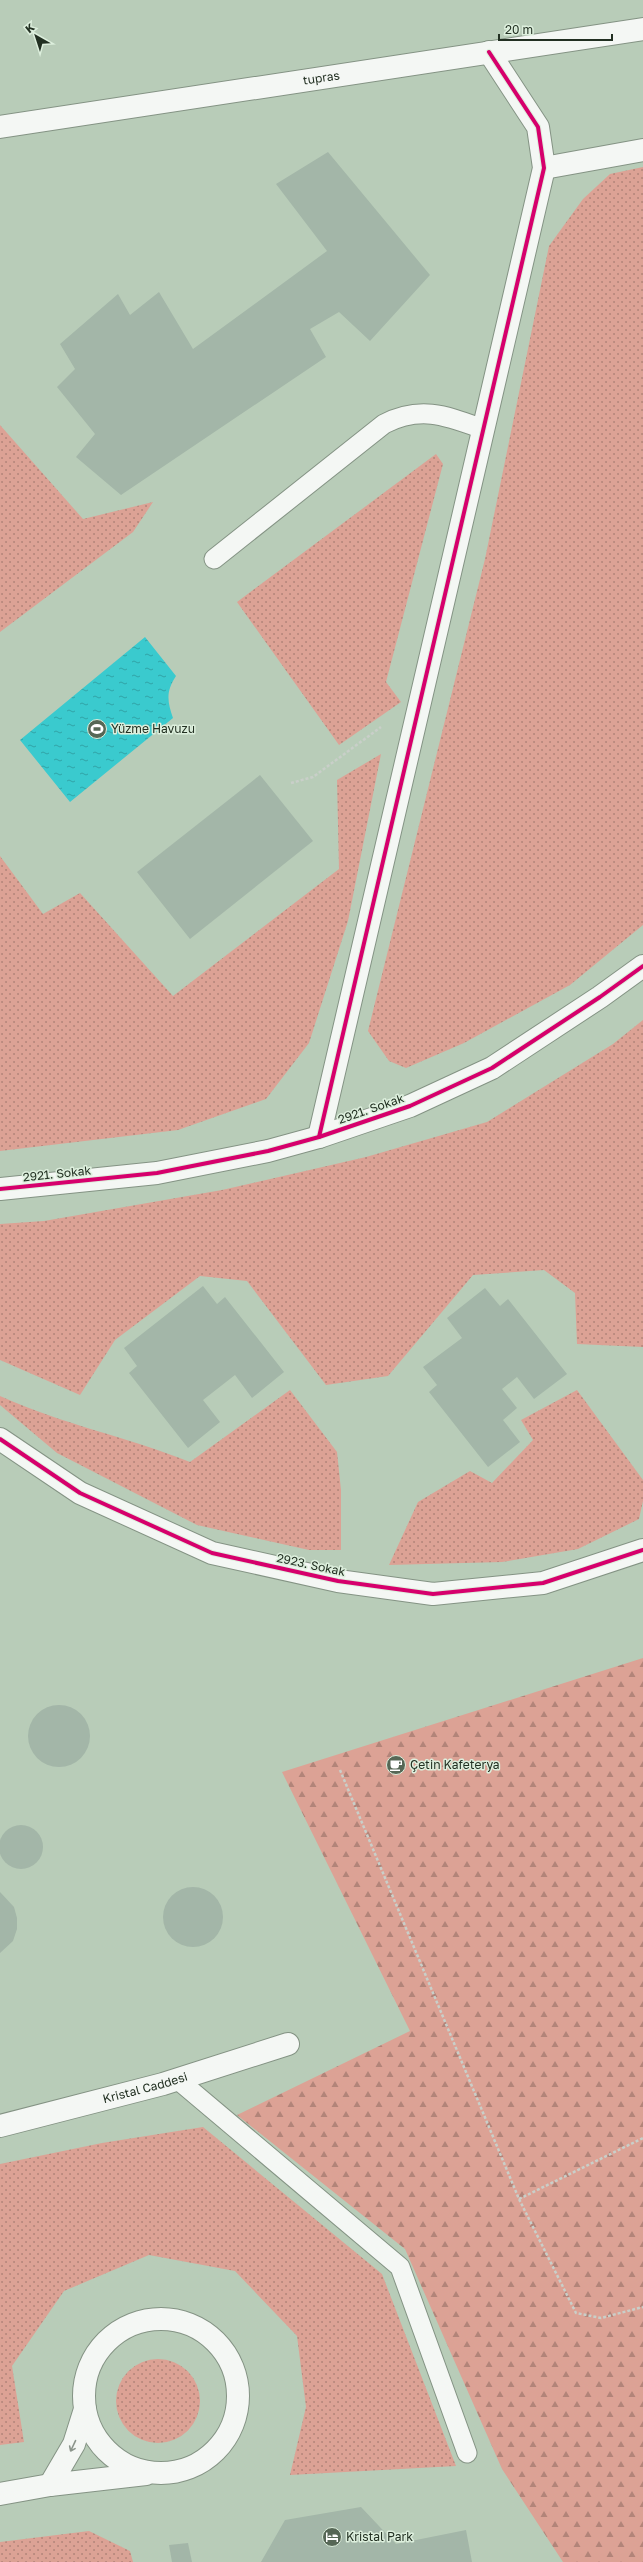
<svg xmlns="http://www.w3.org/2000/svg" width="643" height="2562" font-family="'Golos Text',sans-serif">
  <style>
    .grass { fill: url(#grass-dots) }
    .forest { fill: url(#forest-firs) }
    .water { fill: url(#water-ripples) }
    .building { fill: #a3b6a8 }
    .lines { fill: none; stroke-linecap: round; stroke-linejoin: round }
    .lane-casing { stroke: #849384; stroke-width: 21 }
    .street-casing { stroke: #849384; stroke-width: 24 }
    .secondary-casing { stroke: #849384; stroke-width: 24 }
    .path { stroke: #c9cfc9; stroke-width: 2.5; stroke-dasharray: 3 2; stroke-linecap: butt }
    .lane { stroke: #f4f7f4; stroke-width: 19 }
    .street { stroke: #f4f7f4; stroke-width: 22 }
    .secondary { stroke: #f4f7f4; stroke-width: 22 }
    .cycleway-casing { stroke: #ddefdd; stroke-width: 6 }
    .cycleway { stroke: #d6006c; stroke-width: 4 }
    .oneway { stroke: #8b948b }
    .labels { text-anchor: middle; stroke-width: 3; stroke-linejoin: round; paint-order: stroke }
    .street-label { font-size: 12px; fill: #223022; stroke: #ddefdd }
    .poi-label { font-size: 12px; fill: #223022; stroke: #ddefdd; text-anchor: start }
  </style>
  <defs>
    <pattern id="grass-dots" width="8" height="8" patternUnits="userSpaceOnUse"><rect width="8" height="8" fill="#dca295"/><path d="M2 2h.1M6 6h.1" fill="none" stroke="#b28479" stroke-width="1.8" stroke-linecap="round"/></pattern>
    <pattern id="forest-firs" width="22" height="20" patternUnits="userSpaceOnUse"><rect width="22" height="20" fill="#dca295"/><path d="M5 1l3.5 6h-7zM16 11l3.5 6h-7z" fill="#b28479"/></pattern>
    <pattern id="water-ripples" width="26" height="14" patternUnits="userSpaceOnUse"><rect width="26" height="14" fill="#3acace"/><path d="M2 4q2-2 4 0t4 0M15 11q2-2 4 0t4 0" fill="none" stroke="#30a4a7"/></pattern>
  </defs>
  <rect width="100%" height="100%" fill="#b8ccb8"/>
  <g class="grass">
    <path d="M643 167V925L570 985 464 1043 406 1068 389 1061 368 1031 485 559 549 246 583 199 610 174Z"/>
    <path d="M0 425 83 519 153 502 133 532 0 632Z"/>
    <path d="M436 454 443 464 386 682 401 702 339 745 237 602Z"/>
    <path d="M381 754 348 921 309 1043 266 1099 178 1130 0 1151V856L43 914 80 893 173 996 339 869 337 780Z"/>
    <path d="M643 1020V1347L577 1344 575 1293 544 1270 473 1275 388 1376 326 1385 247 1281 200 1276 115 1340 80 1395 0 1360V1224L44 1221 222 1190 366 1157 487 1122 613 1044Z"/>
    <path d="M290 1390 337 1452 341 1490V1550H309L197 1525 57 1453 0 1405V1396C61 1424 128 1437 190 1462Z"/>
    <path d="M577 1390 643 1480V1501L639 1519 578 1549 502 1562 389 1565 418 1502 470 1471 492 1483 533 1440 521 1420Z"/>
    <path d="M203 2127 382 2274 456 2466 290 2475 306 2407 297 2336 235 2271 149 2255 64 2291 12 2366 24 2442 0 2445V2164L102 2143Z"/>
    <circle cx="158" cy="2401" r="42"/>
    <path d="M89 2531 130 2551 133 2562H0V2542Z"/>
  </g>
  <path class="forest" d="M643 1658V2562H563L502 2469 405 2249 237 2115 410 2031 282 1772Z"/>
  <path class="water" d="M145 637 176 676C166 691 167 701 173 718L70 802 20 740Z"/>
  <g class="building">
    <path d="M328 152 430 275 370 341 339 312 310 329 326 357 121 495 76 457 95 434 57 387 75 369 60 344 118 294 130 315 159 292 193 349 327 251 276 184Z"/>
    <path d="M260 775 313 841 190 939 137 872Z"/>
    <path d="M203 1286 217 1304 225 1297 284 1372 252 1398 235 1375 203 1400 220 1422 188 1448 129 1373 137 1366 124 1348Z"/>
    <path d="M485 1288 500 1306 508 1299 567 1374 534 1399 517 1377 502 1389 517 1408 503 1420 520 1442 488 1467 429 1392 437 1385 423 1367 462 1338 447 1318Z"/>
    <circle cx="59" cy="1736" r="31"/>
    <circle cx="21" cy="1847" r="22"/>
    <circle cx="193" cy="1917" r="30"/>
    <path d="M0 1892 14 1907 17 1918V1929L13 1941 0 1953Z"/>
    <path d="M361 2507 396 2544 466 2530 472 2562H261L285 2520Z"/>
    <path d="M188 2543 192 2562H172L169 2545Z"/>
  </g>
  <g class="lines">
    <defs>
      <g id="lane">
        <path d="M214 559 384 424C421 405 447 416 483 429"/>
        <path d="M177 2079 400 2267 467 2453"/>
      </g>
      <g id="street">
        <path d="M544 168 643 150"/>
        <path d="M319 1137 544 168 538 127 489 52"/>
        <path d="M0 1189 157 1173 268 1151 319 1137 410 1106 492 1068 600 997 643 966"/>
        <path d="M0 1439 80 1493 212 1553 338 1581 433 1594 543 1583 643 1550"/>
        <circle cx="161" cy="2396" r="77"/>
        <path d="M85 2409 74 2444 50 2485 146 2474"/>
        <path d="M0 2494 50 2485"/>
      </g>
      <g id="secondary">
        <path id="s1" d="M0 127 643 29"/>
        <path id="s2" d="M0 2126 163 2084 288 2044"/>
      </g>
    </defs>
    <use href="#lane" class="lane-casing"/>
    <use href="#street" class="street-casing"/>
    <use href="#secondary" class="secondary-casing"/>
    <g class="path">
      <path d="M291 783 313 777 381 727"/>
      <path d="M340 1770 519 2199 576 2313 601 2318 643 2307"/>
      <path d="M519 2199 643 2138"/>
    </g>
    <use href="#lane" class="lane"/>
    <use href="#street" class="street"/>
    <use href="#secondary" class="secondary"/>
    <defs>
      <g id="cycleway">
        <path d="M319 1137 544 168 538 127 489 52"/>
        <path d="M0 1189 157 1173 268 1151 319 1137 410 1106 492 1068 600 997 643 966"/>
        <path d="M0 1439 80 1493 212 1553 338 1581 433 1594 543 1583 643 1550"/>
      </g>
    </defs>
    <use href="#cycleway" class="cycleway-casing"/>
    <use href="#cycleway" class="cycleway"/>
  </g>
  <defs><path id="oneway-shaft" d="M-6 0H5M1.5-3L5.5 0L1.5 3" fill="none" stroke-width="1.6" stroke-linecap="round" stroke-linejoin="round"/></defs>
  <use class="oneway" href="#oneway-shaft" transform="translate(73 2446) rotate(115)"/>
  <defs>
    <symbol id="stadium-disc" viewBox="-11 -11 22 22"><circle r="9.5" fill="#566756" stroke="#ddefdd"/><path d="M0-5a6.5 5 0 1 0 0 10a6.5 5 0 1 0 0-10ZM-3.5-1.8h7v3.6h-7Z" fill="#fff"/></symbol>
    <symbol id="cafe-disc" viewBox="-11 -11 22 22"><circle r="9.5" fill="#566756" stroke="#ddefdd"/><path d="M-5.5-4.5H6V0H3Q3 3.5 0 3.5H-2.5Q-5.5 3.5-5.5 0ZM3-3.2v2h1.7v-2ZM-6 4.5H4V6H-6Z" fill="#fff"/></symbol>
    <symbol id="hotel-disc" viewBox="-11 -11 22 22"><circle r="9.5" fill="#566756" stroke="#ddefdd"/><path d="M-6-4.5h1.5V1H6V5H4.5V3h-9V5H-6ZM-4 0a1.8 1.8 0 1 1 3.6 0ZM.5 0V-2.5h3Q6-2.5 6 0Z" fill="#fff"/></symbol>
  </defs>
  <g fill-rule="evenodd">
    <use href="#stadium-disc" x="86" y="718" width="22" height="22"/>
    <use href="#cafe-disc" x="385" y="1754" width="22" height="22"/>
    <use href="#hotel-disc" x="321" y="2526" width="22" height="22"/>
  </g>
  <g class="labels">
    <g class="street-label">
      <text dy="4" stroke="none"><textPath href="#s1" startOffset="325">tupras</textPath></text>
      <text transform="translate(371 1109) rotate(-19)" y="4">2921. Sokak</text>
      <text transform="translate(57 1174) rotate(-6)" y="4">2921. Sokak</text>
      <text transform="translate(311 1565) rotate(12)" y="4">2923. Sokak</text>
      <text dy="4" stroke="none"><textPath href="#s2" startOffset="150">Kristal Caddesi</textPath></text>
    </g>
    <g class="poi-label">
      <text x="111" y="733">Yüzme Havuzu</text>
      <text x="410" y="1769">Çetin Kafeterya</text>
      <text x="346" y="2541">Kristal Park</text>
    </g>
  </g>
  <g transform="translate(36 36) rotate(321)" stroke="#ddefdd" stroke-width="3" paint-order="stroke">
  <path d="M0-3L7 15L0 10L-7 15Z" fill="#223022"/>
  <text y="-6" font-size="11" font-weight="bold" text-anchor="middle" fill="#223022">K</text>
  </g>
  <path d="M499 34v6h113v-6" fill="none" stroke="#223022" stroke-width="2"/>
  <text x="505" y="34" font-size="12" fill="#223022" stroke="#ddefdd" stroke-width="3" paint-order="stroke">20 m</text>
</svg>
